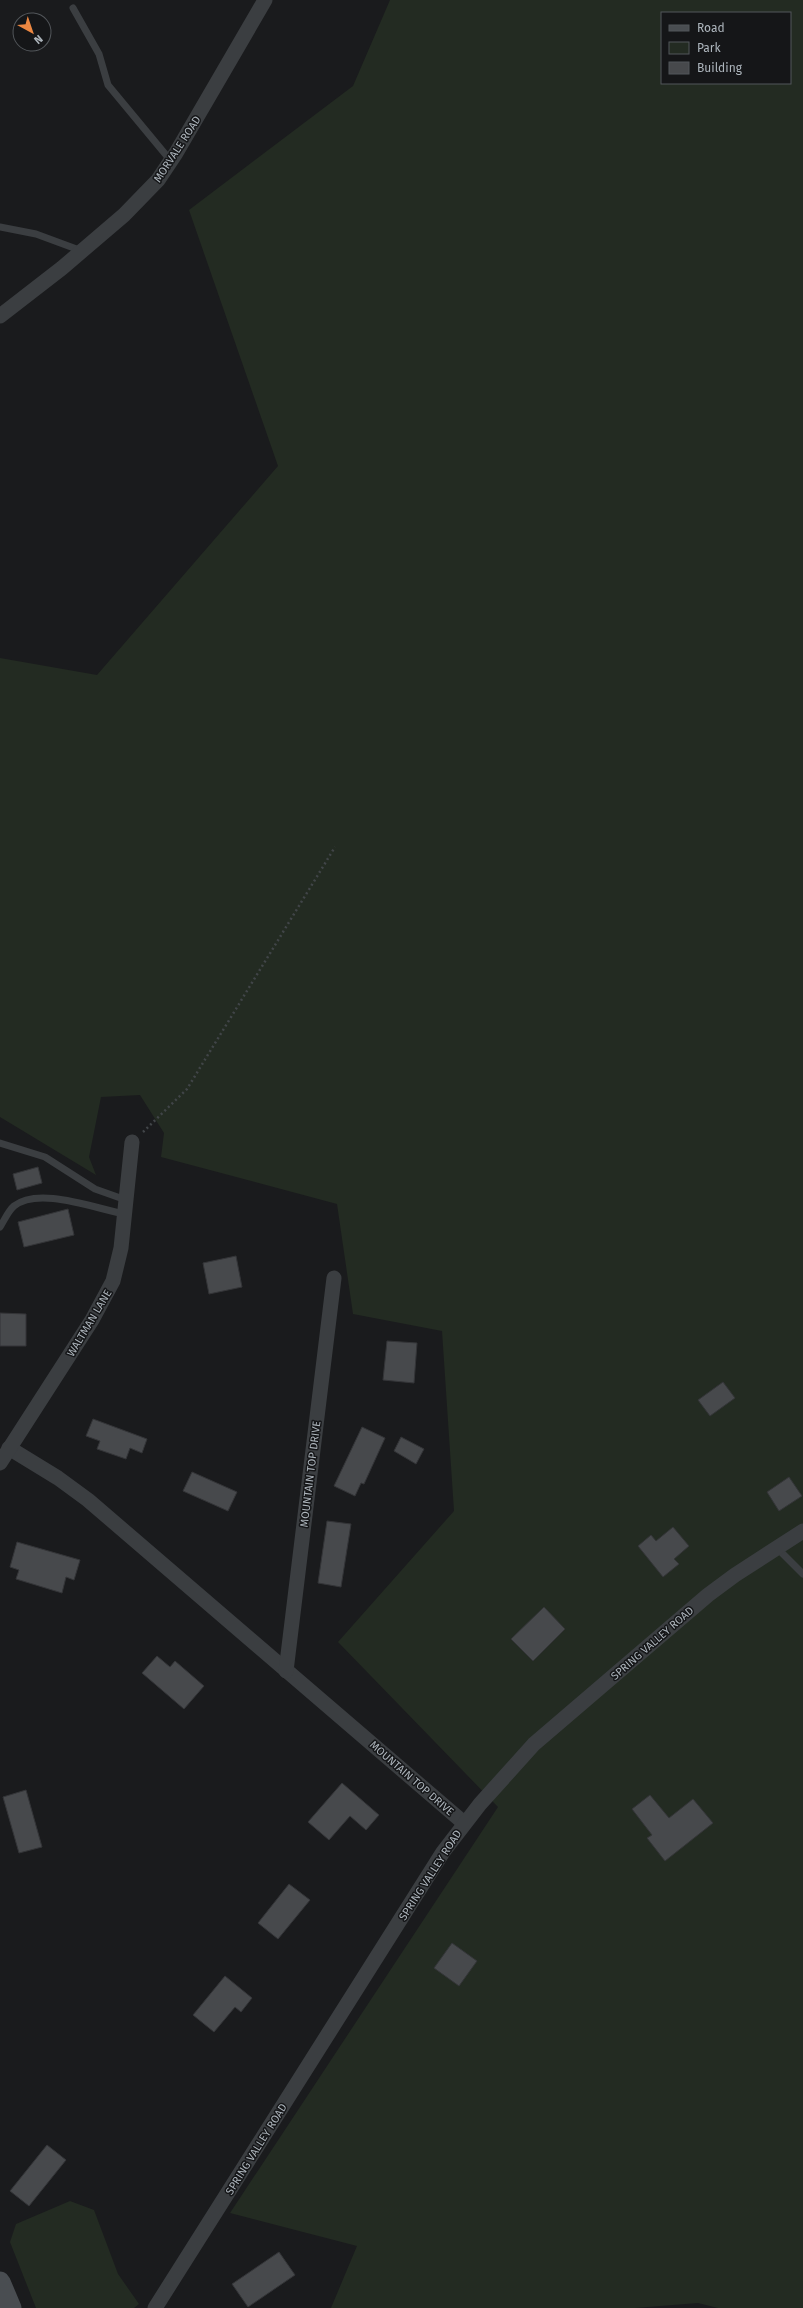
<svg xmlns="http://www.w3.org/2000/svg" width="803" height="2308" font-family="'Fira Sans',sans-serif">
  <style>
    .green { fill: #232b22; fill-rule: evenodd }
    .building { fill: #47494c; stroke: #343538 }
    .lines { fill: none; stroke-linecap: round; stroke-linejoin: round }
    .path { stroke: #414548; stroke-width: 2.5; stroke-dasharray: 2 3; stroke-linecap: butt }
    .service { stroke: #3b3e41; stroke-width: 7 }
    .minor { stroke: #3b3e41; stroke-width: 15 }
    .secondary { stroke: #494d51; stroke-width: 21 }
    .labels { text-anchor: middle; stroke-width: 3; stroke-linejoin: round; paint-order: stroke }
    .street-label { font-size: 11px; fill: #adb5bc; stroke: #151618 }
  </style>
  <rect width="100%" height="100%" fill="#1a1b1d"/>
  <g class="green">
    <path d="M390 0H803V2308H718L698 2303 635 2308H331L357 2246 230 2213 498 1807 338 1642 454 1511 442 1331 353 1314 337 1204 161 1157 164 1133 140 1095 101 1097 89 1157 96 1175 0 1117V658L97 675 278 466 189 210 353 86ZM662 13H790V83H662Z"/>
    <path d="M70 2201 94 2210 118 2274 139 2304 134 2308H36L10 2242 16 2224Z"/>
  </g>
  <g class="building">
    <path d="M38 1167 42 1183 17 1190 13 1174Z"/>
    <path d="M68 1209 74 1235 24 1247 18 1222Z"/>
    <path d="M236 1256 242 1287 209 1294 203 1263Z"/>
    <path d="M0 1313 26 1314V1346H0Z"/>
    <path d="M387 1341 417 1343 414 1383 383 1380Z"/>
    <path d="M723 1382 735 1398 710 1416 698 1400Z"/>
    <path d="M93 1419 147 1439 142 1453 130 1448 126 1459 97 1449 100 1441 86 1436Z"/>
    <path d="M362 1427 385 1438 364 1484 361 1483 355 1496 334 1486Z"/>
    <path d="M401 1437 424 1449 416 1464 394 1451Z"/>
    <path d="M192 1472 237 1492 228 1511 183 1491Z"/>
    <path d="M789 1477 802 1496 779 1511 767 1492Z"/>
    <path d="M327 1521 351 1524 341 1587 318 1583Z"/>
    <path d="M673 1527 689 1546 674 1559 679 1564 663 1577 638 1546 651 1535 656 1541Z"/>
    <path d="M17 1542 80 1560 74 1580 66 1577 62 1593 16 1579 19 1570 10 1567Z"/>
    <path d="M544 1607 565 1629 533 1661 511 1639Z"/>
    <path d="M157 1656 170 1667 175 1661 204 1686 184 1709 142 1673Z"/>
    <path d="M342 1783 379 1815 366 1830 350 1816 329 1840 308 1822Z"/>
    <path d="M26 1790 42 1847 19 1853 3 1797Z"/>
    <path d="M650 1795 669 1818 693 1799 713 1823 665 1861 647 1838 652 1835 632 1809Z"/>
    <path d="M289 1884 310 1900 278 1939 258 1923Z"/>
    <path d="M452 1943 477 1961 459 1986 434 1968Z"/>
    <path d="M225 1976 252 1998 241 2012 235 2007 214 2032 193 2015Z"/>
    <path d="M47 2145 66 2160 29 2206 10 2191Z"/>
    <path d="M279 2252 295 2275 248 2307 232 2284Z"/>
  </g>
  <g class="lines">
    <path class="path" d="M143 1132 187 1089 335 847"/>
    <g class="service">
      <path d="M73 8 99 54 108 85 171 161"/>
      <path d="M0 227 36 234 82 251"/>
      <path d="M0 1143 45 1157 95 1189 126 1200"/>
      <path d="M0 1227C4 1221 8 1211 14 1206 39 1186 96 1209 125 1214"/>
      <path d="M777 1548 803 1574"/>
    </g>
    <g class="minor">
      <path d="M0 316 62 268 124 215 158 180 176 153 265 0"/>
      <path d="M9 1448 58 1478 88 1500 464 1823"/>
      <path d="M0 1463 92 1320 113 1281 121 1248 132 1142"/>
      <path d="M286 1671 334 1278"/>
      <path d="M155 2308 443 1852 480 1804 534 1744 708 1595 735 1575 803 1531"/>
    </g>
    <path class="secondary" d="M0 2282 11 2308"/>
  </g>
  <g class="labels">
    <g class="street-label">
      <text transform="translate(177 149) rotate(-57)" y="4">MORVALE ROAD</text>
      <text transform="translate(89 1323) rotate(-59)" y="4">WALTMAN LANE</text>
      <text transform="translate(310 1474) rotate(-83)" y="4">MOUNTAIN TOP DRIVE</text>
      <text transform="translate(652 1643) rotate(-41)" y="4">SPRING VALLEY ROAD</text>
      <text transform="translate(412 1778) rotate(41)" y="4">MOUNTAIN TOP DRIVE</text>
      <text transform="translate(430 1875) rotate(-57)" y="4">SPRING VALLEY ROAD</text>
      <text transform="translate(256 2149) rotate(-58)" y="4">SPRING VALLEY ROAD</text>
    </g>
  </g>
  <rect x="661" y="12" width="130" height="72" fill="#151618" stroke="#52565a"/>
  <rect x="669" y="25" width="20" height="6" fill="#494d51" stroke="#52565a"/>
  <text x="697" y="32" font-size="12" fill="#adb5bc">Road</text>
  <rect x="669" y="42" width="20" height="12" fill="#232b22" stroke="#52565a"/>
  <text x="697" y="52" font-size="12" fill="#adb5bc">Park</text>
  <rect x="669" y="62" width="20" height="12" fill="#47494c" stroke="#52565a"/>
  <text x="697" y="72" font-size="12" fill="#adb5bc">Building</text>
  <g transform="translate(32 32) rotate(140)"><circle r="19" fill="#151618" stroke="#52565a"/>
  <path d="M0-3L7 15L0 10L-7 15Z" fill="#ed8842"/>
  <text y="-6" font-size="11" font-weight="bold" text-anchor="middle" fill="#adb5bc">N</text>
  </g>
</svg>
